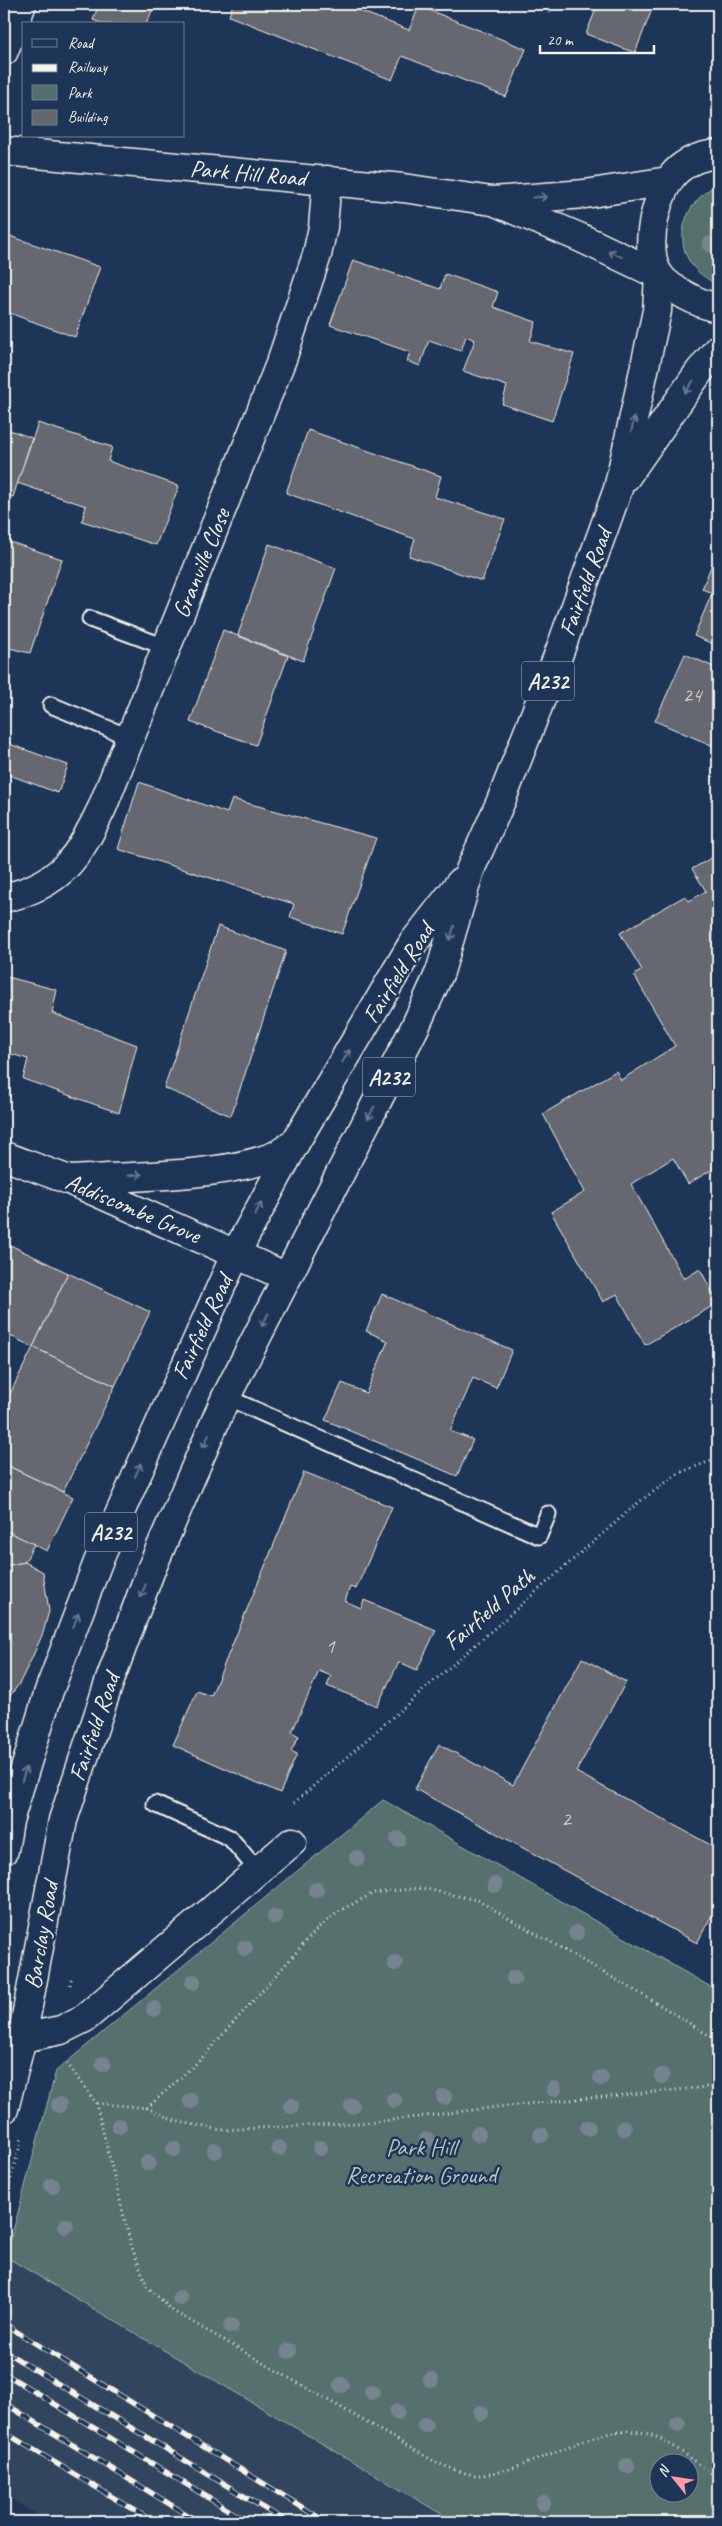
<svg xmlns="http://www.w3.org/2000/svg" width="722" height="2526" font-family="Caveat,sans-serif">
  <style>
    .built { fill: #33445e }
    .green { fill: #546f6d; stroke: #a4b0aa; fill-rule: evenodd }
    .building { fill: #65676f; stroke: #f4f1e8 }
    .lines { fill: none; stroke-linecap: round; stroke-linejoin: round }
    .lane-casing { stroke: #f4f1e8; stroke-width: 19 }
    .street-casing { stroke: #f4f1e8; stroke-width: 31 }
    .secondary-casing { stroke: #f4f1e8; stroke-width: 31 }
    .highway-casing { stroke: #f4f1e8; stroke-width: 31 }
    .path { stroke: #f4f1e8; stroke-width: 3; stroke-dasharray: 1 4; stroke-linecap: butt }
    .lane { stroke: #1d3557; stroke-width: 15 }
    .street { stroke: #1d3557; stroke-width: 28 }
    .secondary { stroke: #1d3557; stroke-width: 28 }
    .highway { stroke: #1d3557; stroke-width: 28 }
    .rail-casing { stroke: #f4f1e8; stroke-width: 5.5 }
    .rail { stroke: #1d3557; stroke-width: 4; stroke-dasharray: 11; stroke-linecap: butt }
    .tree { fill: #74848f }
    .oneway { stroke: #68778a }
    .labels { text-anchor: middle; stroke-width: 5; stroke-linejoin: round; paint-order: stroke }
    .number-label { font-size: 21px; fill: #d0ceca }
    .shield { fill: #1d3557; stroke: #b4b9bc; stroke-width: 1 }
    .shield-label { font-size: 22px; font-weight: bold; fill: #f4f1e8 }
    .street-label { font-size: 24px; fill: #f4f1e8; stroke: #1d3557 }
    .park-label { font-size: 24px; fill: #bcc4bd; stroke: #1d3557 }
  </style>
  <rect width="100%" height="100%" fill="#1d3557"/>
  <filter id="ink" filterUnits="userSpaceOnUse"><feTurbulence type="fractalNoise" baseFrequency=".02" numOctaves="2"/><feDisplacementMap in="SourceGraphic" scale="10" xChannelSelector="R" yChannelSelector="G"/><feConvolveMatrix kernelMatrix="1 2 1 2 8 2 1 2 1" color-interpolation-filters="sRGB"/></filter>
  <g filter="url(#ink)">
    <path class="built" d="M6 2257 455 2522H47L4 2494V2264Z"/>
    <g class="green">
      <path d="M718 184V284C668 264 674 207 718 184Z"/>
      <path d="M383 1800 718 1991V2522H455L6 2257 56 2071ZM660 2464H690V2494H660Z"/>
    </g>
    <g class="building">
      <path d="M99 4H140L153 9 146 24H104L93 20Z"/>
      <path d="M233 4H342L409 30 419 6 526 49 506 97 402 56 392 80 229 16Z"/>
      <path d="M598 4H654L635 53 586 34Z"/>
      <path d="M4 234 100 267 75 337 4 311Z"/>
      <path d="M353 260 440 289 445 274 498 292 493 307 536 322 530 341 574 354 552 421 502 404 507 386 463 371 475 340 466 336 461 351 429 340 420 366 407 361 410 352 330 325Z"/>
      <path d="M38 423 112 447 108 461 179 486 156 545 82 521 86 506 17 483Z"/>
      <path d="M4 428 32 438 13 497 4 494Z"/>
      <path d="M308 430 441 476 435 497 505 519 482 581 409 556 415 539 286 493Z"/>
      <path d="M4 540 62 559 30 653 9 648 4 665Z"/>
      <path d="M269 544 336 568 303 661 238 635Z"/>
      <path d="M712 564 718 567V646L694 636 712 593 702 589Z"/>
      <path d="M223 630 288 656 256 745 190 722Z"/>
      <path d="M685 654 718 669V748L655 721Z"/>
      <path d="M4 742 68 765 58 793 4 773Z"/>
      <path d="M139 782 227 813 232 799 376 838 342 934 290 917 294 904 118 849Z"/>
      <path d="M718 854V1166L688 1184 673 1158 631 1184 684 1279 700 1269 718 1303 645 1345 617 1294 603 1302 551 1212 585 1192 543 1114 616 1071 621 1080 675 1046 634 975 642 970 620 933 685 896 689 901 706 891 692 869Z"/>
      <path d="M218 926 286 951 231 1116 164 1088Z"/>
      <path d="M4 976 57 990 52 1013 137 1045 119 1113 23 1079 28 1059 4 1052Z"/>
      <path d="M4 1242 68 1273 33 1347 4 1333Z"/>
      <path d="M68 1273 150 1312 115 1386 33 1347Z"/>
      <path d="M382 1294 512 1350 496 1388 473 1378 450 1431 473 1440 457 1476 325 1420 342 1383 366 1393 388 1341 366 1331Z"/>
      <path d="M33 1347 115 1386 63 1492 4 1464V1406Z"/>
      <path d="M4 1464 73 1497 47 1551 4 1530Z"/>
      <path d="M304 1472 392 1507 356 1589 350 1587 345 1601 361 1608 364 1600 436 1630 417 1670 399 1662 377 1706 327 1686 331 1676 319 1671 292 1732 299 1736 291 1751 297 1754 280 1793 173 1745 197 1691 211 1696Z"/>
      <path d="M4 1530 34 1544 25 1562 4 1566Z"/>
      <path d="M25 1562 43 1572 49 1611 43 1633 31 1660 19 1684 4 1704V1566Z"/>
      <path d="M582 1658 626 1682 576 1772 718 1849V1904L697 1943 415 1789 439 1744 513 1785Z"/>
    </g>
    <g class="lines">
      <defs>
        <g id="lane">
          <path d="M90 619 168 648"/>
          <path d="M51 705 131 738"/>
          <path d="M226 1397 539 1536 548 1514"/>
          <path d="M155 1804 230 1838 258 1871"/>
        </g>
        <g id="street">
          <path d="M4 51 22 4"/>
          <path d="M4 151 403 188 492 201 585 194 668 181"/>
          <path d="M498 203 581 238 659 275"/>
          <path d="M4 898C61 885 78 858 102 808L282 359 317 255 323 227 327 180"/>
          <path d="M22 2038 61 2030 85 2018 292 1842"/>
        </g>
        <g id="secondary">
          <path d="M4 1156 69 1180 287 1277"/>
          <path d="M73 1180C131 1176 218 1177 272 1157 280 1154 287 1148 295 1143"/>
        </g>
        <g id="highway">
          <path d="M718 154C705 155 690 160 679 169 657 187 641 249 659 275 669 289 701 305 718 308"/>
          <path d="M626 477 699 372 718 349"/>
          <path d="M4 1850 9 1821 49 1691 98 1562 236 1253 295 1143 413 943 460 883"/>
          <path d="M4 2109 22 2038 63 1820 111 1677 150 1572 226 1397 415 1027 440 972 470 870 501 801 559 653 618 489 657 311 659 275"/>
        </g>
      </defs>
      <use href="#lane" class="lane-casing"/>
      <use href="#street" class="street-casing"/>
      <use href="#secondary" class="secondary-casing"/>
      <use href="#highway" class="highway-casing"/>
      <g class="path">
        <path d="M549 13 553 4"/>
        <path d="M294 1803 639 1502 679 1473 718 1458"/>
        <path d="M70 1985 72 1976"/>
        <path d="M67 2063 96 2103 147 2108 175 2121 220 2130 376 2122 505 2106 718 2086"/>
        <path d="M96 2103 131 2245 147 2286 173 2311 437 2463C449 2467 465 2475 478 2475 533 2474 603 2414 654 2436 672 2443 701 2466 718 2478"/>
        <path d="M147 2108 200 2060 318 1928 341 1910 374 1893 421 1888 477 1900 655 2002 718 2041"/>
        <path d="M4 2203 22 2138"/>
      </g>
      <use href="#lane" class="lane"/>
      <use href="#street" class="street"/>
      <use href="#secondary" class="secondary"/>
      <use href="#highway" class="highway"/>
      <defs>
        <g id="rail">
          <path d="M4 2324 326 2522"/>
          <path d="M4 2351 287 2522"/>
          <path d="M4 2373 248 2522"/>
          <path d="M4 2403 199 2522"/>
          <path d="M4 2432 154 2522"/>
        </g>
      </defs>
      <use href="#rail" class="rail-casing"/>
      <use href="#rail" class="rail"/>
    </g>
    <g class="tree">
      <circle cx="710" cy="244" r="8"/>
      <circle cx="398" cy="1839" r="8"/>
      <circle cx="357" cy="1858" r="8"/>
      <circle cx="495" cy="1885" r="8"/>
      <circle cx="316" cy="1890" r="8"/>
      <circle cx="275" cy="1917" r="8"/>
      <circle cx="576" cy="1933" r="8"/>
      <circle cx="245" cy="1948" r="8"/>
      <circle cx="395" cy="1963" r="8"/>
      <circle cx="514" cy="1978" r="8"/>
      <circle cx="193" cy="1982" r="8"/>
      <circle cx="154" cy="2009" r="8"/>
      <circle cx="103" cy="2064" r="8"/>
      <circle cx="662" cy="2076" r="8"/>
      <circle cx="601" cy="2078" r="8"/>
      <circle cx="554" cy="2089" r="8"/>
      <circle cx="444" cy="2097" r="8"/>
      <circle cx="394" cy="2100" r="8"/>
      <circle cx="191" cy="2101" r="8"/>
      <circle cx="59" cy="2105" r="8"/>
      <circle cx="291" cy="2106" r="8"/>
      <circle cx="352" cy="2106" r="8"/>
      <circle cx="119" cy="2126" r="8"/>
      <circle cx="588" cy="2128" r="8"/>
      <circle cx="624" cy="2128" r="8"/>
      <circle cx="478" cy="2134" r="8"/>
      <circle cx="541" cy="2135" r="8"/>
      <circle cx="427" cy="2140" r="8"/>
      <circle cx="279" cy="2148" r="8"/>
      <circle cx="320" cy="2148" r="8"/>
      <circle cx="174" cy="2149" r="8"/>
      <circle cx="215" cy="2151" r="8"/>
      <circle cx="148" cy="2163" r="8"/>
      <circle cx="52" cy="2186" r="8"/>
      <circle cx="66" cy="2226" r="8"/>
      <circle cx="180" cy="2298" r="8"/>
      <circle cx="231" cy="2326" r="8"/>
      <circle cx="289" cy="2351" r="8"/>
      <circle cx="431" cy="2380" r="8"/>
      <circle cx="341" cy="2385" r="8"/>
      <circle cx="372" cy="2392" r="8"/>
      <circle cx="397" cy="2412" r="8"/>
      <circle cx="481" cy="2413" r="8"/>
      <circle cx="678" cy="2424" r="8"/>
      <circle cx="425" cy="2425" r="8"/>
      <circle cx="627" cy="2466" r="8"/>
      <circle cx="543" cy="2503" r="8"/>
    </g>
    <defs><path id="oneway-shaft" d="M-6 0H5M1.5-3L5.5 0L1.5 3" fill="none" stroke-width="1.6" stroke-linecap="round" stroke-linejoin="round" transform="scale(1.25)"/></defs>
    <g class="oneway">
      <use href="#oneway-shaft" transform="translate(540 197) rotate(-4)"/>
      <use href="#oneway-shaft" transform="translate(615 254) rotate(-155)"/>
      <use href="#oneway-shaft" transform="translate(689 387) rotate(125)"/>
      <use href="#oneway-shaft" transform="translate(633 424) rotate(-77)"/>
      <use href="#oneway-shaft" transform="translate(452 933) rotate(107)"/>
      <use href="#oneway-shaft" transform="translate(346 1056) rotate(-59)"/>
      <use href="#oneway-shaft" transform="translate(371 1113) rotate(117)"/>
      <use href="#oneway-shaft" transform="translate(135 1175) rotate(-4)"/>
      <use href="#oneway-shaft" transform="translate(258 1209) rotate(-63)"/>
      <use href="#oneway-shaft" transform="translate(265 1320) rotate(117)"/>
      <use href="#oneway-shaft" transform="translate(206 1441) rotate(114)"/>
      <use href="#oneway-shaft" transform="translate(138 1470) rotate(-66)"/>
      <use href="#oneway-shaft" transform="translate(143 1591) rotate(111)"/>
      <use href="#oneway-shaft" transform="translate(76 1620) rotate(-69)"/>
      <use href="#oneway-shaft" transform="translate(24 1774) rotate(-73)"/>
    </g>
  </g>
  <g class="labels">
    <g class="number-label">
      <text x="692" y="702">24</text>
      <text x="330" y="1653">1</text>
      <text x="566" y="1826">2</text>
    </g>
    <g class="shield">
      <rect x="522" y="661.5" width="52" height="39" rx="4"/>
      <rect x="363" y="1057.5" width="52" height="39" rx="4"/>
      <rect x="85" y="1512.5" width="52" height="39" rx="4"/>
    </g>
    <g class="shield-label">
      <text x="548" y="689">A232</text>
      <text x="389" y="1085">A232</text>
      <text x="111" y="1540">A232</text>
    </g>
    <g class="street-label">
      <text transform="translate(248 173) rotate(5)" y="8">Park Hill Road</text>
      <text transform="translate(201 563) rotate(-68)" y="8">Granville Close</text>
      <text transform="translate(585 582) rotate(-70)" y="8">Fairfield Road</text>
      <text transform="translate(398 973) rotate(-58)" y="8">Fairfield Road</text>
      <text transform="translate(133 1208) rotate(23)" y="8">Addiscombe Grove</text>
      <text transform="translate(202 1327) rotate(-65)" y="8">Fairfield Road</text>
      <text transform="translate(489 1609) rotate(-41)" y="8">Fairfield Path</text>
      <text transform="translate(94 1727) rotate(-71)" y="8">Fairfield Road</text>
      <text transform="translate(41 1935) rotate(-80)" y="8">Barclay Road</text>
    </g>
    <g class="park-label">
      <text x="421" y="2155">Park Hill<tspan x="421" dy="28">Recreation Ground</tspan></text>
    </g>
  </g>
  <rect width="722" height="2526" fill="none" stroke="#1d3557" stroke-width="20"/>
  <rect x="10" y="10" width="702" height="2506" fill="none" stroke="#f4f1e8" stroke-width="2" filter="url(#ink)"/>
  <rect x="22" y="22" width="162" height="115" fill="#1d3557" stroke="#738091"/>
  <rect x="32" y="39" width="25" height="8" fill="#1d3557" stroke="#738091"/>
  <text x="68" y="48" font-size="15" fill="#f4f1e8">Road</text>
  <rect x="32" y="64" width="25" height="8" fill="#f4f1e8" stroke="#738091"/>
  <text x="68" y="72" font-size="15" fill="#f4f1e8">Railway</text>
  <rect x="32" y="85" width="25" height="15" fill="#546f6d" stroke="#738091"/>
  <text x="68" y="98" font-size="15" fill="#f4f1e8">Park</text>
  <rect x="32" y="110" width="25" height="15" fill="#65676f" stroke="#738091"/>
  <text x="68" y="122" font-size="15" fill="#f4f1e8">Building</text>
  <g transform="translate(674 2478) rotate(300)"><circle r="24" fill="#1d3557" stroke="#738091"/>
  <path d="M0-4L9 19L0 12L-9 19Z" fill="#ff9aa2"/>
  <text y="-8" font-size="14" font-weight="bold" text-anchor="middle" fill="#f4f1e8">N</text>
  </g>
  <path d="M540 45v8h114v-8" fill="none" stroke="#f4f1e8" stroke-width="2.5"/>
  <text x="547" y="45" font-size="15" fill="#f4f1e8" stroke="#1d3557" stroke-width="4" paint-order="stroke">20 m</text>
</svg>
